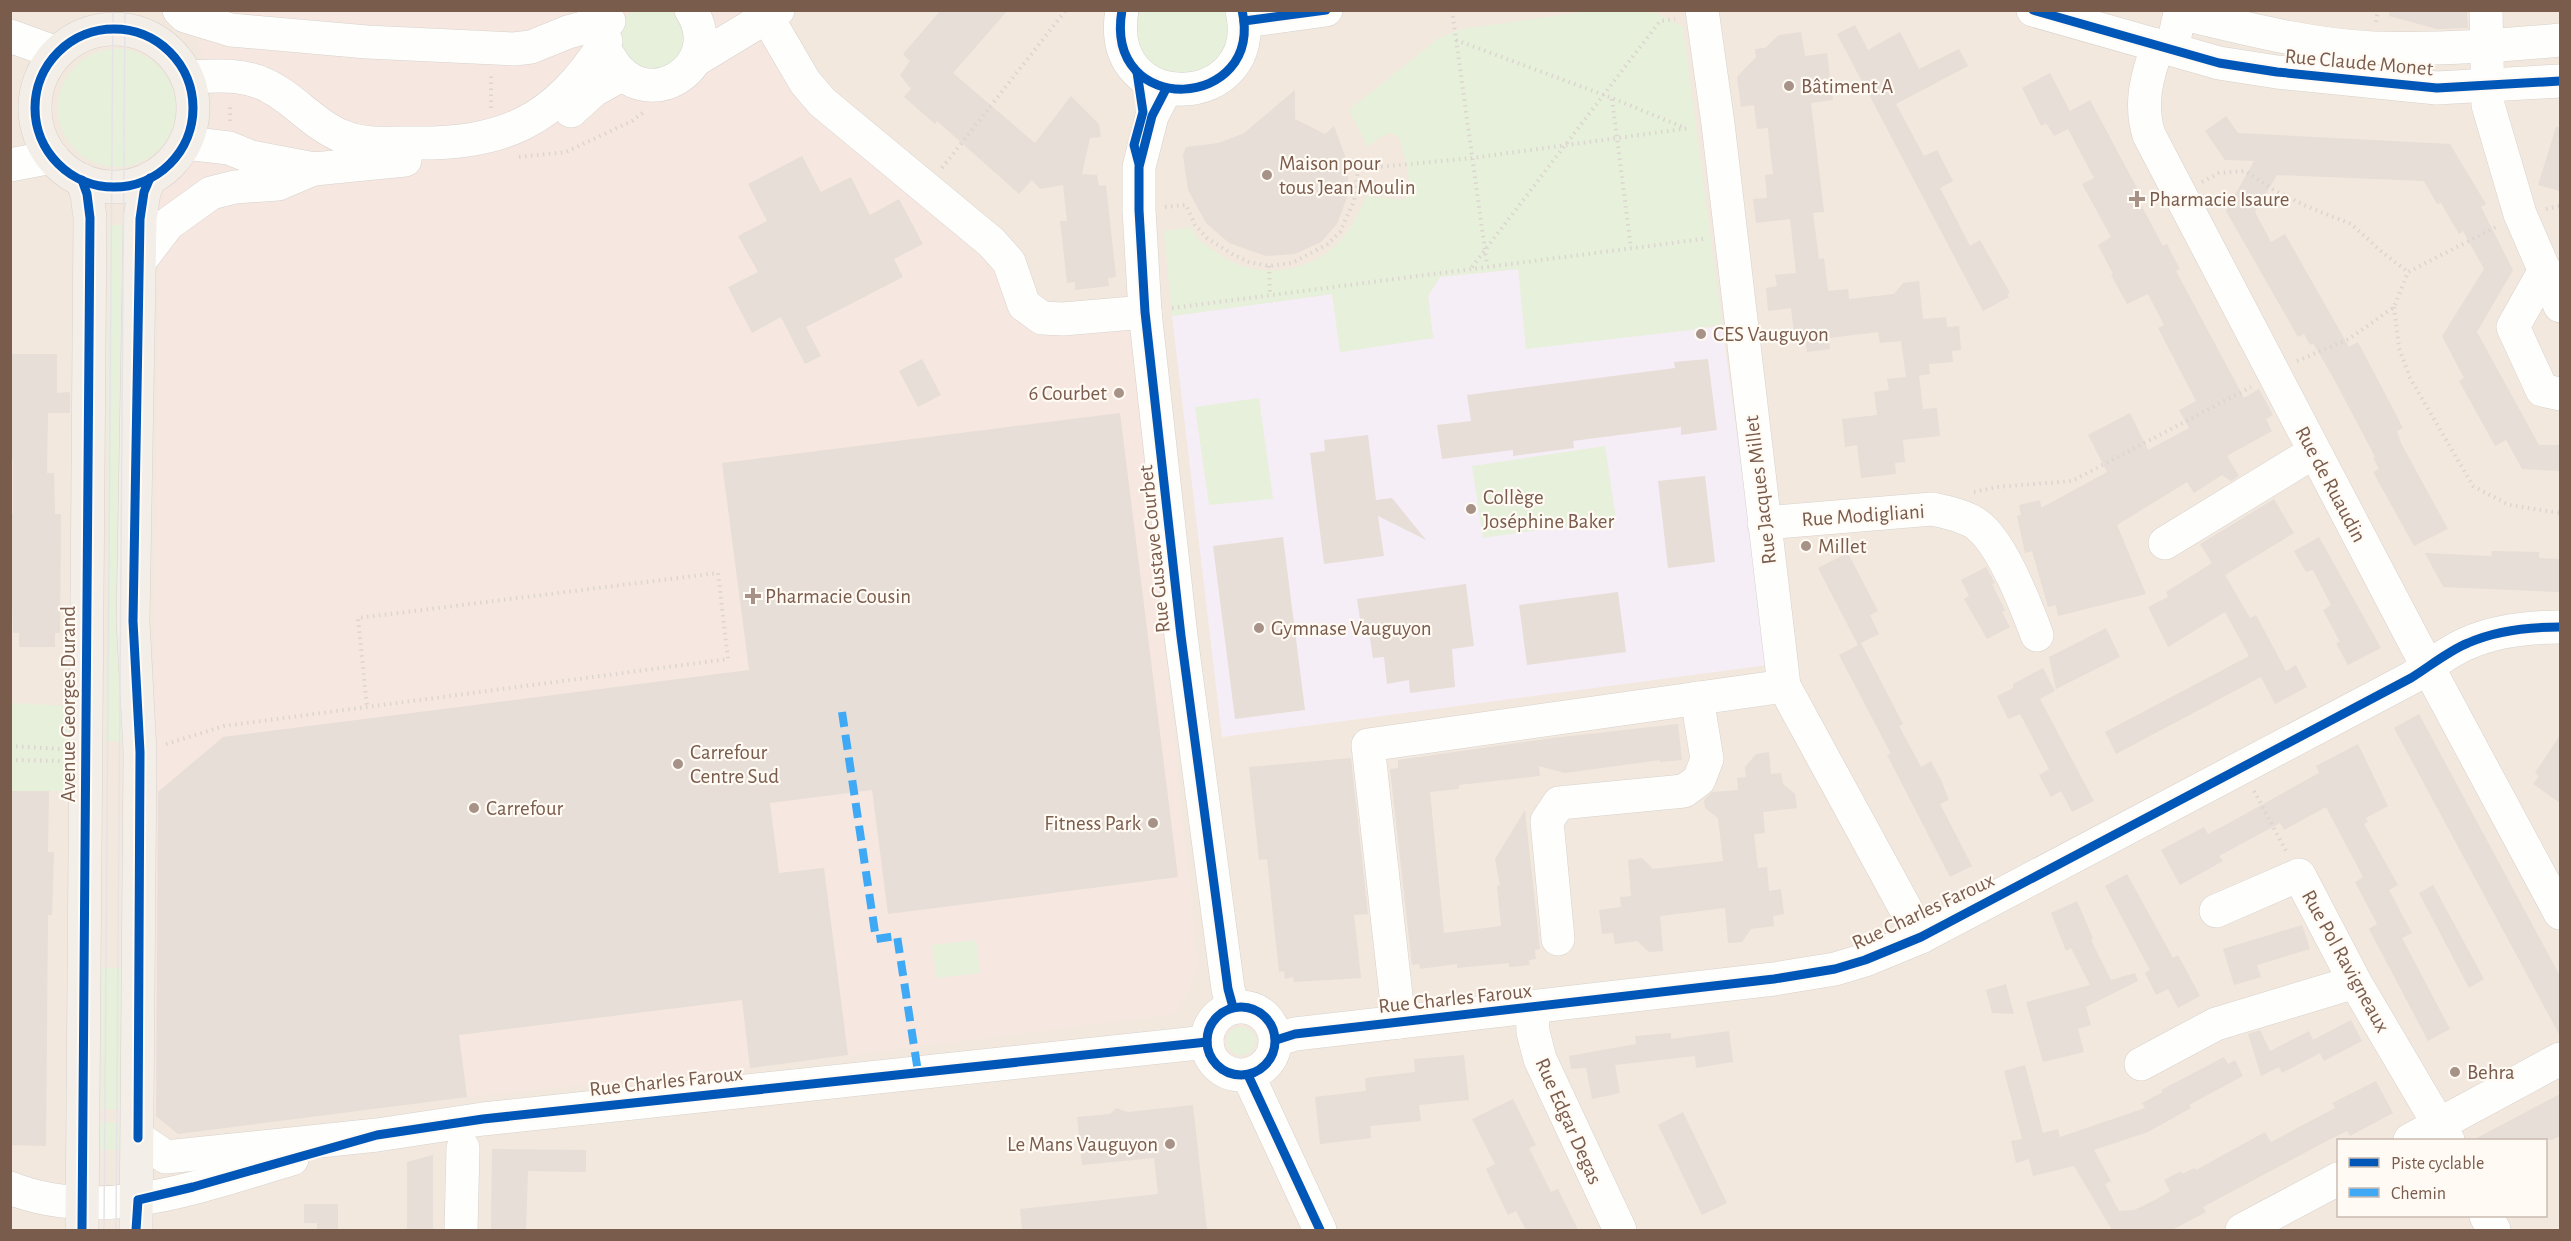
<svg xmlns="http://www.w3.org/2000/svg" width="2571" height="1241" font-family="'Alegreya Sans',sans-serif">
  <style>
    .residential { fill: #f2e8de; fill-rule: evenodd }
    .commercial { fill: #f6e8e1 }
    .education { fill: #f6eef6 }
    .green { fill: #e7f0db }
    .building { fill: #e6ded7 }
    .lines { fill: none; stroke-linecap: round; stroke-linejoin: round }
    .minor-casing { stroke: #d7d1cb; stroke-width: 34 }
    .major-casing { stroke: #dad1cc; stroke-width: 34 }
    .path { stroke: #dcd5d0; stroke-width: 4; stroke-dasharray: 1.5 4.5; stroke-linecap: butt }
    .minor { stroke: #fefefd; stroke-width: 33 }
    .major { stroke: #f3eee8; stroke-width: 33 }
    .tram { stroke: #e6e3e7; stroke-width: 1.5 }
    .quiet { stroke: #3fa9f5; stroke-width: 8; stroke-dasharray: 15 8; stroke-linecap: butt }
    .cycleway-casing { stroke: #fffaf3; stroke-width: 13 }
    .cycleway { stroke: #0057b8; stroke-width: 9 }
    .poi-dot { fill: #a69286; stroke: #fffaf3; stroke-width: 2 }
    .labels { text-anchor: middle; stroke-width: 4.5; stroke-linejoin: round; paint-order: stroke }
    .street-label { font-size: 21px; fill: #7a5c4d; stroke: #fffaf3 }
    .poi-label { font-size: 21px; fill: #7a5c4d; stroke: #fffaf3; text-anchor: start }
  </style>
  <rect width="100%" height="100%" fill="#f9f5f0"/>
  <path class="residential" d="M10 11H2560V1230H11ZM2338 1140H2546V1216H2338Z"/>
  <path class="commercial" d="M188 11H765L803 83 986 243 1022 309 1131 324 1198 967 1187 993 1174 1014 750 1068 467 1097 178 1134 151 1112 152 797 160 193 193 161 210 125 213 92 202 54 190 22Z"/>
  <path class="education" d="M1519 269 1709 328 1722 324 1768 665 1222 737 1172 316 1332 294 1341 352 1433 338 1428 296 1440 277Z"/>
  <g class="green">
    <path d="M674 10 680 16 687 47 667 70 633 66C620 48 609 27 633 11Z"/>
    <path d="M1138 11H1229L1230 56 1170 83 1134 44Z"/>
    <path d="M1590 11H1653L1683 27 1722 324 1691 330 1526 349 1518 269 1440 277 1428 296 1433 338 1340 352 1332 294 1172 316 1164 231 1191 227C1196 241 1209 247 1220 255 1256 280 1308 274 1338 243 1351 229 1359 213 1367 196L1405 200C1414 180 1404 157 1399 137L1391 133 1379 138 1368 147 1349 110 1439 38 1462 29Z"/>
    <circle cx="117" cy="108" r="59"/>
    <path d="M109 225H127L123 742 106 741Z"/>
    <path d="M1259 398 1273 499 1209 505 1195 407Z"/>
    <path d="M1605 446 1616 519 1483 538 1472 466Z"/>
    <path d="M10 703 86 707 85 791H11Z"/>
    <path d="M976 940 980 973 936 978 932 945Z"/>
    <path d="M102 968H123L122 1109H101Z"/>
    <circle cx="1241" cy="1041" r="14"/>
    <path d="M92 1122 131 1123V1150H91Z"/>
  </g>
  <g class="building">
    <path d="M941 10H1008L953 73 1035 143 1071 96 1099 124 1101 137 1090 138 1082 174 1097 175 1099 186 1106 185 1116 277 1108 278 1109 286 1075 290V282L1067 283 1060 221H1067L1063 185 1040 189 1032 180 1019 194 937 121 935 124 904 97 911 89 900 75 910 61 903 54Z"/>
    <path d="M2390 10H2467L2468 28 2437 29 2389 16Z"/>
    <path d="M1855 25 1868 50 1900 32 1919 69 1959 49 1968 66 1896 104 1924 156 1937 150 1953 181 1940 188 1970 246 1980 240 2010 293 2007 294 2009 297 1983 311 1837 34Z"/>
    <path d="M1801 32 1805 56 1827 53 1833 100 1811 103 1824 212 1813 213 1819 259 1824 258 1828 291 1848 289 1849 299 1894 294 1903 283 1919 281 1923 319 1946 317 1947 327 1959 326 1961 350 1952 351 1953 362 1929 364 1930 374 1908 377 1919 375 1923 409 1937 408 1940 436 1903 440 1905 462 1895 463 1896 474 1861 478 1857 445 1845 447 1842 419 1877 415 1874 392 1889 390 1887 379 1906 377 1901 341 1880 343 1878 332 1829 338 1830 349 1807 352 1804 331 1794 333 1791 308 1768 311 1766 288 1777 286 1775 275 1796 273 1790 219 1756 223 1753 199 1767 198 1765 175 1773 174 1769 140 1768 128 1757 129 1754 105 1741 107 1737 77 1756 57 1755 49 1765 48 1779 35Z"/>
    <path d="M2050 73 2070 111 2090 100 2137 188 2133 190 2163 246 2167 244 2173 256 2180 269 2176 271 2244 398 2259 389 2273 415 2266 419 2272 431 2227 456 2239 476 2231 481 2222 475 2194 493 2187 482 2117 525 2146 594 2058 616 2056 605 2048 607 2032 551 2025 553 2017 516 2021 515 2019 505 2040 500 2041 508 2107 472 2088 435 2130 413 2148 450 2189 428 2179 410 2196 401 2158 328 2164 325 2148 294 2127 304 2111 275 2113 274 2098 245 2111 237 2082 184 2094 178 2068 129 2054 136 2046 123 2041 126 2022 88Z"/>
    <path d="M1295 90V119L1325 134 1334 126 1348 164V195L1337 224 1321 242 1295 254 1266 256 1229 243 1206 223 1188 190 1183 155 1186 147 1219 143 1244 133Z"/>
    <path d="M2226 116 2238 133 2450 144 2486 204 2481 207 2513 270 2477 332 2539 445H2560V471L2522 469 2506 440 2495 446 2459 381 2464 378 2442 336 2484 269 2463 231 2459 234 2441 203 2437 204 2424 181 2277 175 2255 212 2271 242 2285 234 2349 347 2358 342 2403 428 2397 431 2401 443 2448 529 2414 546 2373 472 2379 469 2373 458 2375 457 2335 381 2313 343 2310 345 2304 334 2298 337 2226 211 2254 161 2225 160 2205 131Z"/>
    <path d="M2556 127H2560V191L2538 185Z"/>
    <path d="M802 156 821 192 851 177 870 215 899 199 923 244 894 259 903 277 806 327 821 356 805 364 781 317 752 333 728 287 758 272 738 236 767 221 748 184Z"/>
    <path d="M10 354H57V393L70 392V413H48L47 473H54L55 514H61L60 633H55V647H19V633H13L10 514H13V459H10Z"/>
    <path d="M922 359 941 395 918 407 899 371Z"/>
    <path d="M1708 359 1717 430 1681 435V427L1573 441 1574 448 1513 456V450L1442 459 1437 425 1471 421 1467 395 1675 368 1674 362Z"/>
    <path d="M1120 413 1178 877 888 914 872 790 770 803 779 873 824 868 848 1055 750 1068 742 1000 459 1035 467 1097 178 1134 156 1116 158 792 223 737 749 670 722 463Z"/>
    <path d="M1368 435 1376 500 1392 498 1426 540 1378 516 1384 556 1324 564 1310 453 1325 451 1324 440Z"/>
    <path d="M1705 476 1715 562 1668 568 1658 481Z"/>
    <path d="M2274 499 2294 533 2225 575 2250 618 2256 615 2286 671 2296 665 2307 687 2275 704 2261 677 2116 754 2105 732 2249 656 2225 612 2168 647 2148 607 2168 597 2166 592 2212 563 2200 544Z"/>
    <path d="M1283 537 1305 710 1235 719 1213 546Z"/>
    <path d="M2319 537 2381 648 2348 665 2336 643 2340 642 2323 610 2331 605 2313 570 2306 572 2294 551Z"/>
    <path d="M2492 551 2539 552V558L2560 559V592L2443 587 2425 553 2491 556Z"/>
    <path d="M1848 553 1878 611 1870 615 1879 634 1861 643 1903 724 1899 726 1921 767 1931 761 1941 780 1949 800 1940 804 1972 866 1950 877 1887 755 1891 754 1839 655 1858 645 1818 568Z"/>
    <path d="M1986 567 1995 583 1992 584 2005 610 2002 612 2010 627 1987 639 1964 599 1969 596 1961 580Z"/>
    <path d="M1466 584 1474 646 1452 649 1455 687 1410 693 1409 680 1387 684 1384 657 1373 658 1369 632 1362 633 1357 599Z"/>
    <path d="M1618 592 1626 652 1527 665 1519 605Z"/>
    <path d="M2106 628 2120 657 2056 689 2049 657Z"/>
    <path d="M2043 668 2055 691 2040 699 2094 801 2072 812 2061 791 2051 797 2039 775 2049 769 2020 714 2008 719 1997 696 2013 688V684Z"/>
    <path d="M2419 714 2560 976V1036L2394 728Z"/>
    <path d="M1678 724 1682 760 1660 762V760L1565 773 1539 766 1540 776 1459 785V789L1430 792 1444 933 1501 926 1497 886 1500 885 1495 859 1525 810 1540 949 1535 950 1536 959 1529 960 1530 965 1509 967V963L1457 968V964L1420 969 1419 964 1412 965 1390 769 1398 768V760L1553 738Z"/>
    <path d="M2560 735V803L2533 784 2539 776 2535 773Z"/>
    <path d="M2358 744 2388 806 2366 818 2368 822 2364 824 2398 885 2389 890 2412 933 2402 938 2450 1029 2428 1041 2369 929 2377 924 2355 882 2363 877 2326 807 2284 830 2280 823 2219 856 2223 861 2180 885 2161 850 2204 827 2208 834 2229 823 2319 773 2316 766Z"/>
    <path d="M1769 752 1771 774 1781 773 1783 784 1795 794 1797 808 1763 812 1765 833 1754 834 1758 868 1767 867 1769 891 1781 889 1784 914 1773 916 1774 926 1751 929 1742 942 1728 943 1725 908 1660 916 1663 951 1649 952 1637 941 1615 944 1613 933 1602 934 1599 910 1621 907 1620 897 1631 896 1628 860 1642 858 1653 869 1723 861 1718 818 1705 808 1704 800 1712 792 1738 790 1737 778 1746 777 1745 767 1756 754Z"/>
    <path d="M1351 758 1368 914 1354 915 1361 978 1294 982 1293 977 1285 979 1284 971 1279 972 1267 859 1259 860 1249 767Z"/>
    <path d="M10 791H49L48 852H54L52 915H48L46 1146 10 1145Z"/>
    <path d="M2127 874 2173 958 2178 955 2200 996 2178 1008 2168 989 2156 995 2145 973 2150 970 2105 886Z"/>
    <path d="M2433 885 2484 979 2469 988 2419 893Z"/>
    <path d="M2077 901 2093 938 2091 940 2111 980 2135 973 2138 981 2086 1007 2091 1025 2078 1029 2084 1052 2043 1062 2026 1002 2090 985 2071 948 2066 951 2051 913Z"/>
    <path d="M2302 925 2310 949 2257 965 2261 977 2234 985 2223 949Z"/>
    <path d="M2006 984 2014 1014 1992 1013 1986 990Z"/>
    <path d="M2351 1020 2362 1041 2324 1061 2319 1052 2320 1053 2282 1073 2279 1067 2261 1076 2248 1034 2260 1030 2270 1051 2309 1031 2313 1040Z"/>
    <path d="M1729 1031 1733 1062 1696 1068 1695 1056 1615 1065 1620 1093 1592 1099 1586 1068 1571 1069 1569 1056 1636 1044 1635 1036 1671 1033V1039Z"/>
    <path d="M1464 1055 1469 1100 1419 1105 1421 1121 1370 1126 1371 1138 1320 1144 1315 1097 1366 1091 1365 1078 1415 1072 1414 1059Z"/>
    <path d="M2224 1057 2228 1064 2235 1060 2243 1076 2189 1105 2191 1108 2148 1132 2094 1150 2111 1181 2105 1184 2119 1211 2134 1210 2155 1200 2170 1191 2164 1180 2181 1171 2182 1174 2194 1168 2196 1170 2265 1132 2271 1142 2335 1108 2332 1103 2376 1081 2393 1113 2350 1136 2347 1131 2325 1142 2203 1207 2206 1212 2172 1230H2112L2074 1166 2033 1176 2029 1159 2016 1163 2011 1141 2022 1139 2004 1071 2025 1065 2043 1133 2058 1129 2060 1137 2145 1108 2142 1103 2163 1092 2161 1090Z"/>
    <path d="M2560 1094V1136L2552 1140H2473Z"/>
    <path d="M1513 1099 1536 1145 1529 1148 1551 1192 1558 1189 1578 1230H1526L1516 1211 1508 1215 1486 1169 1495 1164 1472 1119Z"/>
    <path d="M1193 1105 1207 1230H1022L1020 1209 1158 1194 1154 1158 1082 1165 1077 1117 1110 1114 1116 1108 1128 1112Z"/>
    <path d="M1683 1112 1727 1203 1702 1215 1658 1125Z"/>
    <path d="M492 1149 586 1150V1172L528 1171 526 1229 491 1230Z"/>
    <path d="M433 1155V1230H407V1162Z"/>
    <path d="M304 1204H338V1229H317V1223H304Z"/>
  </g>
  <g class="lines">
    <defs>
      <g id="minor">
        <path d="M179 10 185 16 231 30 367 42 514 49 531 47 568 32 609 21"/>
        <path d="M1122 10C1103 120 1265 111 1242 10"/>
        <path d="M1702 10 1718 124 1784 686 1921 937"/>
        <path d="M2033 10 2219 63 2277 72 2437 88 2560 81"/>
        <path d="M2486 10 2488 105 2520 214 2560 306"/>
        <path d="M767 17 805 82 822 102 991 242 1009 262 1024 305 1042 318 1063 319 1145 312"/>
        <path d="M1244 21 1326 10"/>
        <path d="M10 36 57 53"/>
        <path d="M2158 45C2147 76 2139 103 2149 135L2414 641 2560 913"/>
        <path d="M2172 49 2180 13C2244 28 2308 45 2373 48 2436 50 2498 46 2560 40"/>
        <path d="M610 58C643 118 728 68 691 10"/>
        <path d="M694 61 778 10"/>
        <path d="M187 77C213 76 239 73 264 84 293 97 313 125 344 137 364 145 386 143 407 143 503 145 554 123 606 41"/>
        <path d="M1166 89 1152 116 1139 167V210L1145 312 1181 636 1228 989 1233 1007"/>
        <path d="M571 111 594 90 623 74"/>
        <path d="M185 143 229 148 251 157 314 169 405 160"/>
        <path d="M10 165 52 157"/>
        <path d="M140 261 168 224 211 193 235 187 278 184 313 169"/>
        <path d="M2545 270 2513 327 2542 390 2560 394"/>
        <path d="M1764 523 1932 509C1946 512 1968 516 1980 527 2004 548 2026 606 2037 635"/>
        <path d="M2165 543 2314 452"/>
        <path d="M2216 911 2299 875 2355 982 2448 1140"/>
        <path d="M1558 939 1547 821 1559 803 1684 791 1699 780 1707 759 1697 698"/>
        <circle cx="1241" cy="1041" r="34"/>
        <path d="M1532 1007 1533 1032 1540 1059 1620 1230"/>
        <path d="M1399 1022 1368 745 1784 686"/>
        <path d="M1276 1040 1295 1034 1774 979 1835 969 1865 960 1921 937 2411 678C2429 667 2448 651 2468 643 2497 630 2528 627 2560 627"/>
        <path d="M2141 1064 2216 1024 2355 982"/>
        <path d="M1248 1075 1320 1230"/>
        <path d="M138 1138 166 1157 377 1135 483 1119 1207 1042"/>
        <path d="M2410 1140 2560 1059"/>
        <path d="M10 1188C103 1225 202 1185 292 1159"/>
        <path d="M2486 1216 2494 1230"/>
        <path d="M461 1230 463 1148"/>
        <path d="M2242 1230 2338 1179"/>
      </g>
      <g id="major">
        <circle cx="114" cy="108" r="79"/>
        <path d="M82 180 87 194 90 218 82 1230"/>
        <path d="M136 1230 140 752 133 621 140 219 144 192 150 178"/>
      </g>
    </defs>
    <use href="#minor" class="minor-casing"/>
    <use href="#major" class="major-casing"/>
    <g class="path">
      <path d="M1452 10 1487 265"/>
      <path d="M2376 22 2378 10"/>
      <path d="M1456 40 1612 98 1685 128"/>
      <path d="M1612 99 1631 248"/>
      <path d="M491 108V73"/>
      <path d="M230 121V104"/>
      <path d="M519 157 566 152 632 121 645 111"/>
      <path d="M942 168 1066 10"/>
      <path d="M2202 182 2219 173 2245 171 2274 190 2306 206 2351 224 2382 252 2408 272"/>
      <path d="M1165 207 1186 205 1195 225 1207 238 1232 254 1249 262 1269 266 1292 263 1328 244 1340 232 1354 201 1358 169 1472 158 1690 128"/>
      <path d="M2546 209 2560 206"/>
      <path d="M1269 266 1270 295"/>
      <path d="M1472 267 1660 21 1675 19"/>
      <path d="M2394 307 2399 348 2410 378 2473 486 2509 505 2560 513"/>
      <path d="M1172 308 1703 239"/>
      <path d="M2297 361 2349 339 2394 307 2408 272 2498 226"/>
      <path d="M1974 492 1997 487 2072 481 2251 387"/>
      <path d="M166 744 224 726 728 659 718 573 358 618 367 707"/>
      <path d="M10 746 61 749"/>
      <path d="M10 760 61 761"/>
      <path d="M2254 791 2286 851"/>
    </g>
    <use href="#minor" class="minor"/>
    <use href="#major" class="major"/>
    <g class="tram">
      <path d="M104 1230 113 10"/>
      <path d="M116 1230 125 10"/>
    </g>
    <path class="quiet" d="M842 712 876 939 897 936 918 1072"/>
    <defs>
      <g id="cycleway">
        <path d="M1122 10C1103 120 1265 111 1242 10"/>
        <path d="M2033 10 2219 63 2277 72 2437 88 2560 81"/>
        <path d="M1244 21 1326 10"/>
        <circle cx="114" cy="108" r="79"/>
        <path d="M1137 72 1143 112 1134 145 1139 164"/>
        <path d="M1166 89 1152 116 1139 167V210L1145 312 1181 636 1228 989 1233 1007"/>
        <path d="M82 180 87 194 90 218 82 1230"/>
        <circle cx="1241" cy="1041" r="34"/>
        <path d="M1276 1040 1295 1034 1774 979 1835 969 1865 960 1921 937 2411 678C2429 667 2448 651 2468 643 2497 630 2528 627 2560 627"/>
        <path d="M1248 1075 1320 1230"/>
        <path d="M138 1138 140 752 133 621 140 219 144 192 150 178"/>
        <path d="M136 1230 138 1200 193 1187 377 1135 483 1119 1207 1042"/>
      </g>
    </defs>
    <use href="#cycleway" class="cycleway-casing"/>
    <use href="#cycleway" class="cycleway"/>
  </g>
  <g class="poi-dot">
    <circle cx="1789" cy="86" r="6"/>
    <circle cx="1267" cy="175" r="6"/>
    <path d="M2134 190h6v6h6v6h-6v6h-6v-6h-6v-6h6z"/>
    <circle cx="1701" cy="334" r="6"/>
    <circle cx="1119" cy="393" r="6"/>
    <circle cx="1471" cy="509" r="6"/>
    <circle cx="1806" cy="546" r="6"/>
    <path d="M750 587h6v6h6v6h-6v6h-6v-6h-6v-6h6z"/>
    <circle cx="1259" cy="628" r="6"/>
    <circle cx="678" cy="764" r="6"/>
    <circle cx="474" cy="808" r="6"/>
    <circle cx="1153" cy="823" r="6"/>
    <circle cx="2455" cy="1072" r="6"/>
    <circle cx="1170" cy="1144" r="6"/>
  </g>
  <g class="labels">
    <g class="street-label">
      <text transform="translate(2359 62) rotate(5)" y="7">Rue Claude Monet</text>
      <text transform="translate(2331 484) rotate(62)" y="7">Rue de Ruaudin</text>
      <text transform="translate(1760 490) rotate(-97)" y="7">Rue Jacques Millet</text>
      <text transform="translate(1863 515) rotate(-4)" y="7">Rue Modigliani</text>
      <text transform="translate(1154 549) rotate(-96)" y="7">Rue Gustave Courbet</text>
      <text transform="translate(68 704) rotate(-90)" y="7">Avenue Georges Durand</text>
      <text transform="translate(1923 911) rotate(-25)" y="7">Rue Charles Faroux</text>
      <text transform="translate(2346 961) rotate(61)" y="7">Rue Pol Ravigneaux</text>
      <text transform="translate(1455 998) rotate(-6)" y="7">Rue Charles Faroux</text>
      <text transform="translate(666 1081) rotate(-6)" y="7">Rue Charles Faroux</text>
      <text transform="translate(1569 1121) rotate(66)" y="7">Rue Edgar Degas</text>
    </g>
    <g class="poi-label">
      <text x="1801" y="93">Bâtiment A</text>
      <text x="1279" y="170">Maison pour<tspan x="1279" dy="24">tous Jean Moulin</tspan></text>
      <text x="2149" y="206">Pharmacie Isaure</text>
      <text x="1713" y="341">CES Vauguyon</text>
      <text x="1107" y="400" text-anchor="end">6 Courbet</text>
      <text x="1483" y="504">Collège<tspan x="1483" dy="24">Joséphine Baker</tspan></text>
      <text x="1818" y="553">Millet</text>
      <text x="765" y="603">Pharmacie Cousin</text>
      <text x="1271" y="635">Gymnase Vauguyon</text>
      <text x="690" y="759">Carrefour<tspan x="690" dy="24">Centre Sud</tspan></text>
      <text x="486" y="815">Carrefour</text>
      <text x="1141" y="830" text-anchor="end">Fitness Park</text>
      <text x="2467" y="1079">Behra</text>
      <text x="1158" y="1151" text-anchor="end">Le Mans Vauguyon</text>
    </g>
  </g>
  <rect width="2571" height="1241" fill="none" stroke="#7a5c4d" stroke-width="24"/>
  <rect x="2337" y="1139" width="210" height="78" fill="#fffaf3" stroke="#cabbb1" stroke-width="1.5"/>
  <rect x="2349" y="1158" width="30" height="9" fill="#0057b8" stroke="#cabbb1" stroke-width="1.5"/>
  <text x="2391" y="1169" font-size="18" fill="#7a5c4d">Piste cyclable</text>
  <rect x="2349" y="1188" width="30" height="9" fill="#3fa9f5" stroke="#cabbb1" stroke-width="1.5"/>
  <text x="2391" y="1199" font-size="18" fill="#7a5c4d">Chemin</text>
</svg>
